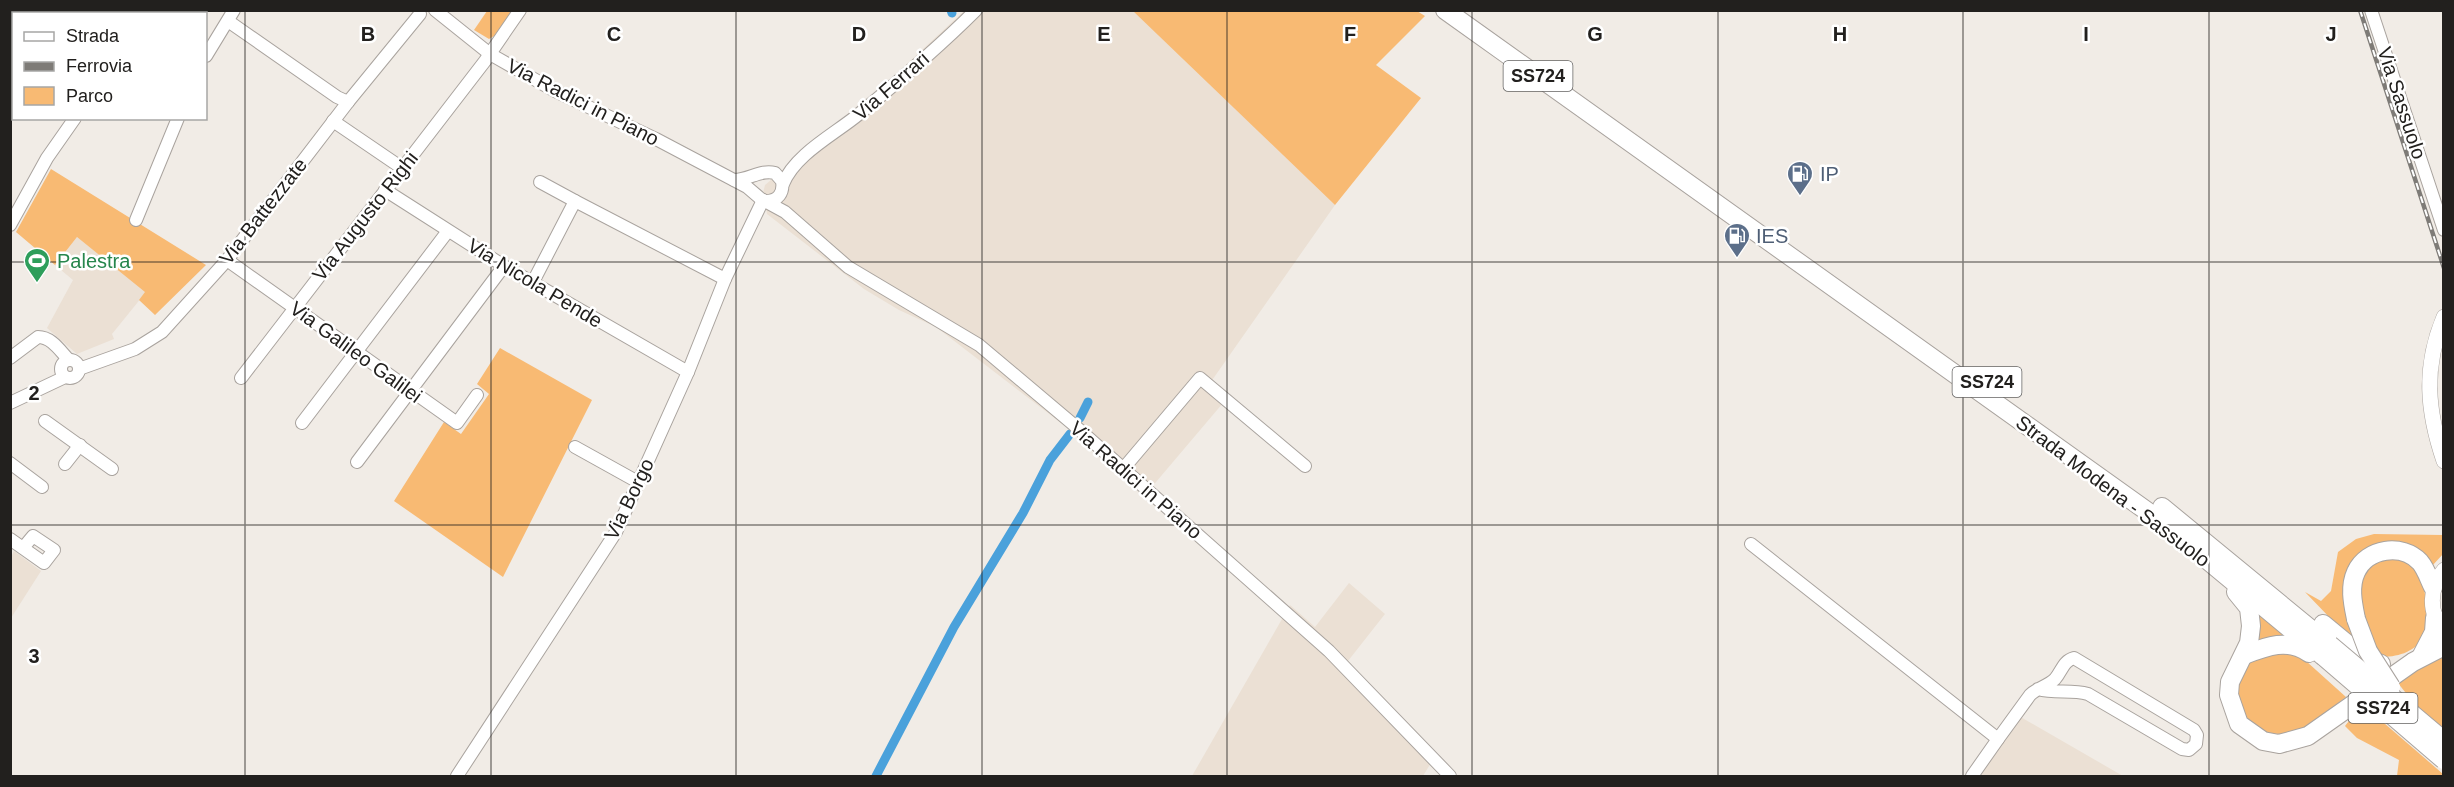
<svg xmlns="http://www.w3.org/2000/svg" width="2454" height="787" font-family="Helvetica,sans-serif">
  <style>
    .built { fill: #ebe0d4 }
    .green { fill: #f8ba73 }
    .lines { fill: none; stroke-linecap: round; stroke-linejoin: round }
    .canal { stroke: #4aa1db; stroke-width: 9 }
    .minor-casing { stroke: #a9a39e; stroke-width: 14 }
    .major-casing { stroke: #a9a39e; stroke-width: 16 }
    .highway-casing { stroke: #a9a39e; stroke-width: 20 }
    .minor { stroke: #fff; stroke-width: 12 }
    .major { stroke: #fff; stroke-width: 15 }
    .highway { stroke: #fff; stroke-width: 18 }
    .rail-casing { stroke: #7e7b77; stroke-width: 4.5 }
    .rail { stroke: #fff; stroke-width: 2; stroke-dasharray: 7; stroke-linecap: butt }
    .highway-bridge-casing { stroke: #a9a39e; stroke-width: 20; stroke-linecap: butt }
    .highway-bridge { stroke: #fff; stroke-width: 18 }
    .grid { fill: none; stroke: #22201e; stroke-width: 1.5; stroke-opacity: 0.55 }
    .labels { text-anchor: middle; stroke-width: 5; stroke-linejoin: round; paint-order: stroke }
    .shield { fill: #fff; stroke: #646362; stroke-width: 1.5 }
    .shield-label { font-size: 18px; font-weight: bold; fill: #22201e }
    .street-label { font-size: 20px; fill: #22201e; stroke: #fff }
    .service-label { font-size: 20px; fill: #4e5e75; stroke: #fff; text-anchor: start }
    .leisure-label { font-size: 20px; fill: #27864d; stroke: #fff; text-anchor: start }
    .grid-label { font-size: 20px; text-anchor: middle; font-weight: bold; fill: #22201e; stroke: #fff; stroke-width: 5; stroke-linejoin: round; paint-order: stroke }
  </style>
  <rect width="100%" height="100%" fill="#f1ece6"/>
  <g class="built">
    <path d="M1133 10 1335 205 1208 386 1223 403 1145 495 1065 426 936 327 899 310 864 289 767 214 763 193 765 185 881 88 964 11Z"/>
    <path d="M77 237 146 292 112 334 114 339 77 354 47 328 73 280 55 265Z"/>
    <path d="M14 551 41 571 11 618V557Z"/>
    <path d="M1349 583 1385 614 1348 661 1434 758 1423 776H1192L1290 605 1315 627Z"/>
    <path d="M2012 712 2123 776H1968Z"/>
  </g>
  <g class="green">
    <path d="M487 11H512L494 36 489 39 474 30Z"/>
    <path d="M1133 11H1417L1425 16 1376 65 1421 98 1335 205Z"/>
    <path d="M51 169 206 265 155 315 139 300 145 292 77 237 55 265 16 232Z"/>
    <path d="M500 348 592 400 503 577 394 501 444 422 461 434 489 394 477 384Z"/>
    <path d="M2374 534 2443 535V554L2432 566 2412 547 2353 561 2360 649 2305 592 2321 601 2331 591 2338 552 2356 539Z"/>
    <path d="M2385 555C2391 556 2398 556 2404 559 2429 569 2428 615 2425 638 2411 653 2399 657 2378 657L2360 611 2362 572Z"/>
    <path d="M2255 612 2288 639 2253 645Z"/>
    <path d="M2296 652 2346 697C2328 710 2306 733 2282 734 2231 735 2222 665 2259 654 2270 651 2285 653 2296 652Z"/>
    <path d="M2443 653V731L2418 708 2397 682Z"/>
    <path d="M2362 704 2443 774V776H2397L2399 760 2357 738 2345 726Z"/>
  </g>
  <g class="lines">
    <g class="canal">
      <path d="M951 10 952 13"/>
      <path d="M1080 418 1088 402"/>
      <path d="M876 776 954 627 1023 513 1050 460 1070 434"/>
    </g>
    <defs>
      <g id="minor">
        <path d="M82 10 89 14"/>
        <path d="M435 10 490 54 555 91 656 139 747 187 761 199 785 212 848 267 979 345 1074 425 1329 651 1450 776"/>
        <path d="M2371 10 2444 230"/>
        <path d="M124 14 125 10"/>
        <path d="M228 21 337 97 348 102"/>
        <path d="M206 56 234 10"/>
        <path d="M10 88 14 90"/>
        <path d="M333 121 402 168"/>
        <path d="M734 180C749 180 761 169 775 173L782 181C784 193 778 201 766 201"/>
        <path d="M540 182 575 201"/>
        <path d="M783 184C795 154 835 134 859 114 899 81 939 47 976 10"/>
        <path d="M385 190 504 266 688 372"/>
        <path d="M136 220 178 118"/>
        <path d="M10 225 47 158 75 118"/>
        <path d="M227 260 457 423 477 395"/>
        <path d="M533 282 575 201 725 279"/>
        <path d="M10 358 38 337C52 337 60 351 69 360"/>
        <circle cx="70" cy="369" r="9"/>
        <path d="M79 369 135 349 162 332 227 260 348 102 420 14"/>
        <path d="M241 378 485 61 520 10"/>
        <path d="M10 403 65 377"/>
        <path d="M45 421 112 469"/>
        <path d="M302 423 448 231"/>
        <path d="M575 447 638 482"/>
        <path d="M357 462 504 266"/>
        <path d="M10 463 42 487"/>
        <path d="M65 464 80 445"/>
        <path d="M1123 469 1200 378 1305 466"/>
        <path d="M10 539 44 563 54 550 33 536 23 548"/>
        <path d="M1751 544 1998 739 1972 776"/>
        <path d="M1998 739 2030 695C2037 688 2048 686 2055 679 2062 671 2063 661 2074 658L2194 730 2197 735 2196 744 2189 750 2182 749 2088 694C2071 689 2055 694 2038 689"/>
        <path d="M457 776 616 532 688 372 725 279 763 200"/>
      </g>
      <g id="major">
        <path d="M2444 317C2423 367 2427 411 2444 461"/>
        <path d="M2444 570C2429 587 2428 613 2444 631"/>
      </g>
      <g id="highway">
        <path d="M1445 10 2158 519 2323 656"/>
        <path d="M2162 507 2330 645"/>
        <path d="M2236 592 2249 608 2251 626 2249 643 2230 682 2229 695 2239 724 2263 741 2279 744 2308 736 2413 662 2444 646"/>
        <path d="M2356 619C2353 604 2349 587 2356 572 2367 548 2402 543 2420 562 2426 569 2429 579 2433 587"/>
        <path d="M2323 624 2363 657 2381 664"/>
        <path d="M2244 655C2267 646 2288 638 2309 653"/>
        <path d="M2421 657 2434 632 2435 618"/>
      </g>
    </defs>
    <use href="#minor" class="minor-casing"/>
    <use href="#major" class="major-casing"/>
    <use href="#highway" class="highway-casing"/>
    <use href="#minor" class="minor"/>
    <use href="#major" class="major"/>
    <use href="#highway" class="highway"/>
    <defs>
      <path id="rail" d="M2360 10 2444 268"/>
    </defs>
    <use href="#rail" class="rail-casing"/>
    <use href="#rail" class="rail"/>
    <defs>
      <g id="highway-bridge">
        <path d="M2356 619 2368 651 2391 687"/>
        <path d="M2330 645 2444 741"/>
        <path d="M2323 656 2444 760"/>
      </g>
    </defs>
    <use href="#highway-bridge" class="highway-bridge-casing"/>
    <use href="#highway-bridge" class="highway-bridge"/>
  </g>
  <path class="grid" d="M245 10V776M491 10V776M736 10V776M982 10V776M1227 10V776M1472 10V776M1718 10V776M1963 10V776M2209 10V776M10 262H2444M10 525H2444"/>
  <defs>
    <symbol id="fuel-pin" viewBox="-11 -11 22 30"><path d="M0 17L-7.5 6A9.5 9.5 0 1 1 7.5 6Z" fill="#5c6f8a" stroke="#fff"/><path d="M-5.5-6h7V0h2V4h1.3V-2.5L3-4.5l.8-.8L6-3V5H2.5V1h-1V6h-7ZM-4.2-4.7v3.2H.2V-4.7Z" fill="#fff"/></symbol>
    <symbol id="stadium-pin" viewBox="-11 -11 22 30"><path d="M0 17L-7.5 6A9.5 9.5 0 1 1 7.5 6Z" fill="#2e9e5b" stroke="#fff"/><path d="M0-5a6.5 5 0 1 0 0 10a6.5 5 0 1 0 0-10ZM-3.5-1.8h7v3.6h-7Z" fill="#fff"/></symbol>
  </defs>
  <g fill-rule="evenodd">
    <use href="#fuel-pin" x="1785" y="159" width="30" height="40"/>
    <use href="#fuel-pin" x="1722" y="221" width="30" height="40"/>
    <use href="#stadium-pin" x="22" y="246" width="30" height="40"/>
  </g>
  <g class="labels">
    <g class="shield">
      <rect x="1503.5" y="61" width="69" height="30" rx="4.5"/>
      <rect x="1952.5" y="367" width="69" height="30" rx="4.5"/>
      <rect x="2348.5" y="693" width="69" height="30" rx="4.5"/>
    </g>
    <g class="shield-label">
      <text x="1538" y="82">SS724</text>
      <text x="1987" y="388">SS724</text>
      <text x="2383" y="714">SS724</text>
    </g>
    <g class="street-label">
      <text transform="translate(891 86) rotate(-41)" y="7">Via Ferrari</text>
      <text transform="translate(583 102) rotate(27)" y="7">Via Radici in Piano</text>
      <text transform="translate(2402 103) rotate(72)" y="7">Via Sassuolo</text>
      <text transform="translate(263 211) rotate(-52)" y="7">Via Battezzate</text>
      <text transform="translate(365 216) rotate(-52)" y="7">Via Augusto Righi</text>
      <text transform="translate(535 283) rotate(31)" y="7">Via Nicola Pende</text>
      <text transform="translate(356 352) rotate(36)" y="7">Via Galileo Galilei</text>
      <text transform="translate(1136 480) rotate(41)" y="7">Via Radici in Piano</text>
      <text transform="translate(2113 491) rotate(37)" y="7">Strada Modena - Sassuolo</text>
      <text transform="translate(629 499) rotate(-64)" y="7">Via Borgo</text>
    </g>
    <g class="service-label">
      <text x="1820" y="181">IP</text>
      <text x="1756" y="243">IES</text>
    </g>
    <g class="leisure-label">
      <text x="57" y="268">Palestra</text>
    </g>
  </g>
  <g class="grid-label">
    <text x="368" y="41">B</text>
    <text x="614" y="41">C</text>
    <text x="859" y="41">D</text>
    <text x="1104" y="41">E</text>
    <text x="1350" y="41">F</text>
    <text x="1595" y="41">G</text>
    <text x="1840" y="41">H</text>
    <text x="2086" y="41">I</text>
    <text x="2331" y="41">J</text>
    <text x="34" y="400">2</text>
    <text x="34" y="663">3</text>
  </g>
  <rect width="2454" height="787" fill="none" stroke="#22201e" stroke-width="24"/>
  <rect x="12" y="12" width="195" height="108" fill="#ffffff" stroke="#a7a6a5" stroke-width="1.5"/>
  <rect x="24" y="32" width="30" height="9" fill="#ffffff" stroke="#a7a6a5" stroke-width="1.5"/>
  <text x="66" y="42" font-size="18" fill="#22201e">Strada</text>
  <rect x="24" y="62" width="30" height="9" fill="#7e7b77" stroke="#a7a6a5" stroke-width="1.5"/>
  <text x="66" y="72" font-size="18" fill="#22201e">Ferrovia</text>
  <rect x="24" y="87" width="30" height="18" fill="#f8ba73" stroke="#a7a6a5" stroke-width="1.5"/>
  <text x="66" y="102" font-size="18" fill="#22201e">Parco</text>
</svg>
